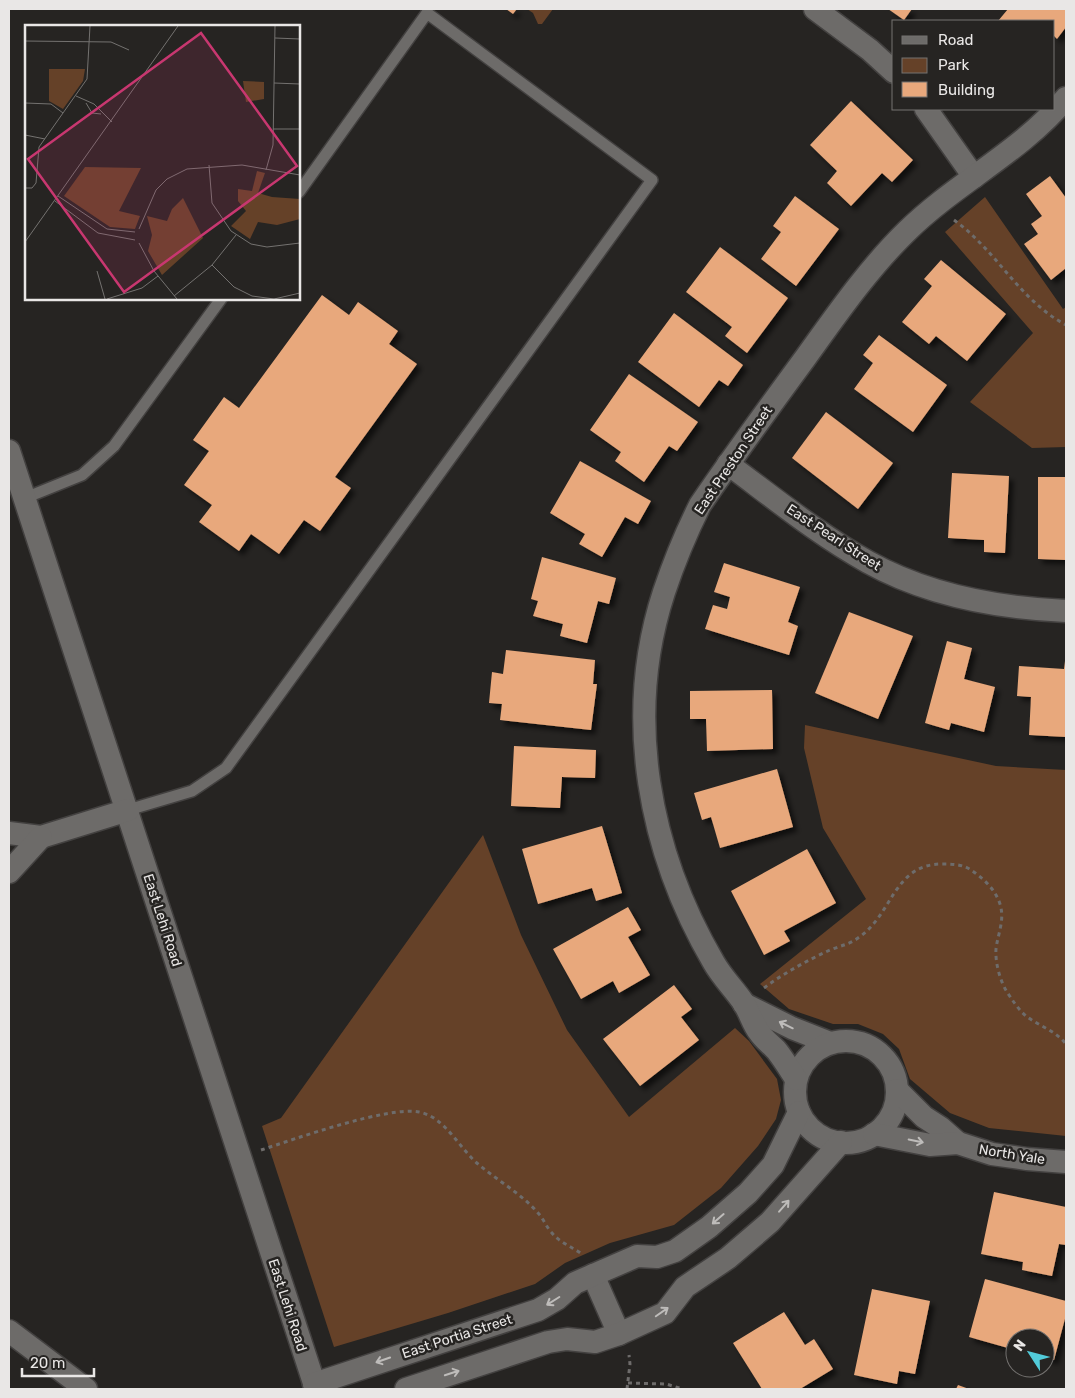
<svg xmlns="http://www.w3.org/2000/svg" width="1075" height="1398" font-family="Rubik,sans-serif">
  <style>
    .green { fill: #654128 }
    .building { fill: #e8a87c; filter: url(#shadow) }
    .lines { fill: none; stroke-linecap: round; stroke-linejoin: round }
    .service-casing { stroke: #434140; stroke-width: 14 }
    .minor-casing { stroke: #434140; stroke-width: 25 }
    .path { stroke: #6e6c6b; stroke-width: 3; stroke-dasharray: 4 4; stroke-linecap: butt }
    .service { stroke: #6d6b69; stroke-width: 11 }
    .minor { stroke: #6d6b69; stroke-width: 22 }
    .oneway { stroke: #bebcba }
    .labels { text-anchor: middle; stroke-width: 5; stroke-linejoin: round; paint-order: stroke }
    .street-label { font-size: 14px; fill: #e9e7e6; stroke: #262422 }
    .inset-road { fill: none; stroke: #747270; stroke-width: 1 }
    .view { fill: #c83770; fill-opacity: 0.15; stroke: #c83770; stroke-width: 2.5 }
    .inset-edge { fill: none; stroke: #e9e7e6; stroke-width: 2.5 }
  </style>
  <defs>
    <filter id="shadow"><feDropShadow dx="4.5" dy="4.5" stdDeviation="2.5" flood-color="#0009"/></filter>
  </defs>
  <rect width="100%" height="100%" fill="#262422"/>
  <g class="green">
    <path d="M527 9H553L542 24H538L533 13Z"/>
    <path d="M985 197 1063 309 1066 307V447L1032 448 970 402 1033 333 945 232Z"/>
    <path d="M805 725 996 766 1066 770V1136L989 1128 950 1113 910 1079 899 1049 883 1034 858 1024H833L789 1009 760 984 866 899 823 828 804 748Z"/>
    <path d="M483 835 521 935 567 1030 629 1117 735 1028 749 1041 777 1079 781 1100 776 1119 758 1146 721 1188 674 1225 610 1243 565 1263 535 1284 448 1313 334 1347 262 1126 281 1118Z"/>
  </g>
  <g class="building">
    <path d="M506 9H517L513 14Z"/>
    <path d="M888 9H912L904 20Z"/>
    <path d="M1008 9H1066V27L1057 39 1054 36V21H998Z"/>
    <path d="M851 101 913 160 892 182 882 173 851 206 827 183 837 171 810 145Z"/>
    <path d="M1050 176 1066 198V268L1051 280 1024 244 1038 234 1031 224 1042 216 1026 194Z"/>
    <path d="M795 196 839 229 796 286 761 259 781 232 773 226Z"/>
    <path d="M720 247 788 298 747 353 725 336 732 327 686 292Z"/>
    <path d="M941 260 1006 314 967 361 936 336 929 344 902 322 932 286 924 279Z"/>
    <path d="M322 295 349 315 358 302 398 331 389 344 417 364 335 477 351 488 320 531 304 520 279 554 251 534 239 551 199 522 212 505 184 485 209 451 193 440 224 397 239 408Z"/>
    <path d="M674 313 743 365 728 386 719 380 699 407 638 362Z"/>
    <path d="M879 335 947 385 913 432 854 389 873 363 863 355Z"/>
    <path d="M629 374 698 422 677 451 669 446 644 482 615 461 621 452 590 430Z"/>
    <path d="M826 412 893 463 858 509 792 458Z"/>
    <path d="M580 461 651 501 638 524 625 517 602 557 579 544 585 534 550 513Z"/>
    <path d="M952 473 1009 476 1005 553 984 552V540L948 538Z"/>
    <path d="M1038 477H1066V560L1038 559Z"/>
    <path d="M542 557 616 578 609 604 598 601 587 643 560 636 563 624 533 616 538 601 531 599Z"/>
    <path d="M724 563 800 587 788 622 798 626 789 655 705 629 713 605 727 609 730 597 714 592Z"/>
    <path d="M849 612 913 636 878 719 815 693Z"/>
    <path d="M947 641 972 648 964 679 995 687 984 732 951 723 949 730 925 723Z"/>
    <path d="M506 650 595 660 593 684H597L591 730 500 720 502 704 489 703 492 672 503 674Z"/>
    <path d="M1065 661 1066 737 1029 735 1031 697 1017 696 1019 666 1064 669Z"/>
    <path d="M772 690 773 749 707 751 706 719H690V691Z"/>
    <path d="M514 746 596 750 595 778 562 777 560 808 511 806Z"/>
    <path d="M777 769 793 827 720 848 711 817 702 820 694 793Z"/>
    <path d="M602 826 622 893 596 901 592 888 538 904 522 849Z"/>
    <path d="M807 849 836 903 784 931 790 941 764 955 731 891Z"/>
    <path d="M628 907 641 930 628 937 650 975 619 993 613 981 581 999 553 949Z"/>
    <path d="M674 985 692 1009 681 1017 699 1040 640 1086 603 1039Z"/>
    <path d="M994 1192 1066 1207V1245L1059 1244 1052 1276 1022 1270 1023 1262 981 1254Z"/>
    <path d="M985 1279 1066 1301V1315L1054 1360 1045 1358V1338H1015V1350L969 1337Z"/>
    <path d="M872 1289 930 1301 915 1374 899 1371 897 1384 854 1375Z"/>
    <path d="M784 1312 805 1345 814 1339 833 1369 800 1389H762L733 1343Z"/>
    <path d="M958 1385 969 1389H956Z"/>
  </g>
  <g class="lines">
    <defs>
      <g id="service">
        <path d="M25 498 82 475 114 446 221 299"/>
        <path d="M128 810 192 791 226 768 652 180 427 13 299 192"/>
      </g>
      <g id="minor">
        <path d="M815 9 870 50 894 72"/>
        <path d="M926 109 974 177"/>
        <path d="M9 451 316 1389"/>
        <path d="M728 464C774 498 819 535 868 562 929 596 998 608 1066 611"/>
        <path d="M9 833 41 837 128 810"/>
        <path d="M9 872 41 837"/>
        <path d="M744 1004 792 1028 830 1043"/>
        <circle cx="846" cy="1092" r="51"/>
        <path d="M796 1079C790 1070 784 1060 777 1051 772 1045 764 1040 759 1032 752 1023 750 1012 743 1002 734 989 722 977 714 963 649 852 623 717 664 592 674 562 686 533 700 505 734 455 770 406 806 357 837 314 868 269 907 231 957 182 1021 152 1066 98"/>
        <path d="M897 1090 924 1117 941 1128 958 1143"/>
        <path d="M874 1134 930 1145 958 1143 992 1154 1027 1159 1066 1162"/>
        <path d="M593 1275 619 1334"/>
        <path d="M9 1331 86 1389"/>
        <path d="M314 1384 538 1310 557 1299 575 1283 637 1256 657 1257 675 1251 709 1227 748 1193 773 1165 799 1112"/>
        <path d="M406 1389 548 1342 567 1339 595 1342 619 1334 665 1313 685 1287 728 1258 770 1222 841 1142"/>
      </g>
    </defs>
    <use href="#service" class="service-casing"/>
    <use href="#minor" class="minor-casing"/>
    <g class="path">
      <path d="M954 220C997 251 1019 300 1066 325"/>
      <path d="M764 988C784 973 808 960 830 950 840 946 850 944 858 938 893 915 893 864 942 864 952 864 962 864 971 870 983 878 995 889 1000 904 1005 920 998 933 996 949 995 962 1000 981 1007 992 1013 1001 1018 1009 1026 1016 1039 1026 1056 1031 1066 1044"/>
      <path d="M261 1150C295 1139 387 1106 419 1112 445 1117 459 1148 478 1164 498 1181 522 1194 539 1214 544 1220 547 1228 552 1233 560 1243 573 1247 583 1255"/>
      <path d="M628 1383 666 1384 683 1389"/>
      <path d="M627 1389 630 1364 629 1355"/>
    </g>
    <use href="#service" class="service"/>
    <use href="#minor" class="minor"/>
  </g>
  <defs><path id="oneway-shaft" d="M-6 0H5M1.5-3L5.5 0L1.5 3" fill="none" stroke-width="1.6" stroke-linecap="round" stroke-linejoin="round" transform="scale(1.25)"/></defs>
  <g class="oneway">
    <use href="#oneway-shaft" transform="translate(786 1025) rotate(-154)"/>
    <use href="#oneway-shaft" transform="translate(916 1141) rotate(12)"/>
    <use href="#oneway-shaft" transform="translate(784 1206) rotate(-49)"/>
    <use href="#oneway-shaft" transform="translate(718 1219) rotate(139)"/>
    <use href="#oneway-shaft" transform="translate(553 1301) rotate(148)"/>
    <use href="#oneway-shaft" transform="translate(662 1312) rotate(-35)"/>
    <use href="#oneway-shaft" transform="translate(383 1360) rotate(161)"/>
    <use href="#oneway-shaft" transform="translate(452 1373) rotate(-18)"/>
  </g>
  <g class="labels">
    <g class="street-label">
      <text transform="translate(733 460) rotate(-56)" y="5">East Preston Street</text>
      <text transform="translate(834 537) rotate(33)" y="5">East Pearl Street</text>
      <text transform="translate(163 920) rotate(72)" y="5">East Lehi Road</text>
      <text transform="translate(1012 1154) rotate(9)" y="5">North Yale</text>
      <text transform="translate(288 1305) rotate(72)" y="5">East Lehi Road</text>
      <text transform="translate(457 1336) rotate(-18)" y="5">East Portia Street</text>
    </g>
  </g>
  <g transform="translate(25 25)">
    <rect width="275" height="275" fill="#262422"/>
    <path d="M24 44H60L58 56 38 84 24 76ZM218 56 239 57V74L221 77ZM60 142 116 143 94 186 115 191 110 204 85 202 39 171ZM232 146 240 148 233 168 247 172 275 174V194L252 200 233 197 225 214 206 201 221 186 213 176V164L227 166ZM158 173 178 213 137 250 123 226 127 210 122 191 142 196 147 184Z" fill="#654128"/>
    <path class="inset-road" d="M250 13 275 14M0 16 86 17 104 25M249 58 275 59M51 71 69 79 87 97M0 78 26 79 38 88M61 78 67 88 76 89M248 104H275M0 110 20 114M184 140 187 178 206 206 226 219 242 222 275 218M241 145 248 120 250 1M0 163H7L11 158 14 122 62 54 65 1M33 171 82 204 110 207M30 176 73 208 110 215M114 204 131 165 142 154 162 144 217 140 275 150M0 217 153 1M114 218 129 246 152 274M187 240 209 262 227 271 249 274 275 268M72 246 80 274M149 271 187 240 211 210M82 274 117 263 133 251"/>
    <path class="view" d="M176 8 272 141 99 267 3 134Z"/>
    <rect width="275" height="275" class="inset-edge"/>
  </g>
  <rect width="1075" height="1398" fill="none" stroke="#e9e7e6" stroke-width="20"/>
  <rect x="892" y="20" width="162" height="90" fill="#262422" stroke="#747270"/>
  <rect x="902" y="36" width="25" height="8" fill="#6d6b69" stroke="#747270"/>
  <text x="938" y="45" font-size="15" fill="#e9e7e6">Road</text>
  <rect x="902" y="58" width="25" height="15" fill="#654128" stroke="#747270"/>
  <text x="938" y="70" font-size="15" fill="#e9e7e6">Park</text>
  <rect x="902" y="82" width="25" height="15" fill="#e8a87c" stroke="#747270"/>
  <text x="938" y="95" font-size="15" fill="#e9e7e6">Building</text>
  <g transform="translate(1030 1353) rotate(306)"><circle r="24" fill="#262422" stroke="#747270"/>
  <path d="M0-4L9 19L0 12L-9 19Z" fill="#52cbd9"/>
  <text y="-8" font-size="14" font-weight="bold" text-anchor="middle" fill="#e9e7e6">N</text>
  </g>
  <path d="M22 1368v8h72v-8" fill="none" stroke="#e9e7e6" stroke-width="2.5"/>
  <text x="30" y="1368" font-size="15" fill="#e9e7e6" stroke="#262422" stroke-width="4" paint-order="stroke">20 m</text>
</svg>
